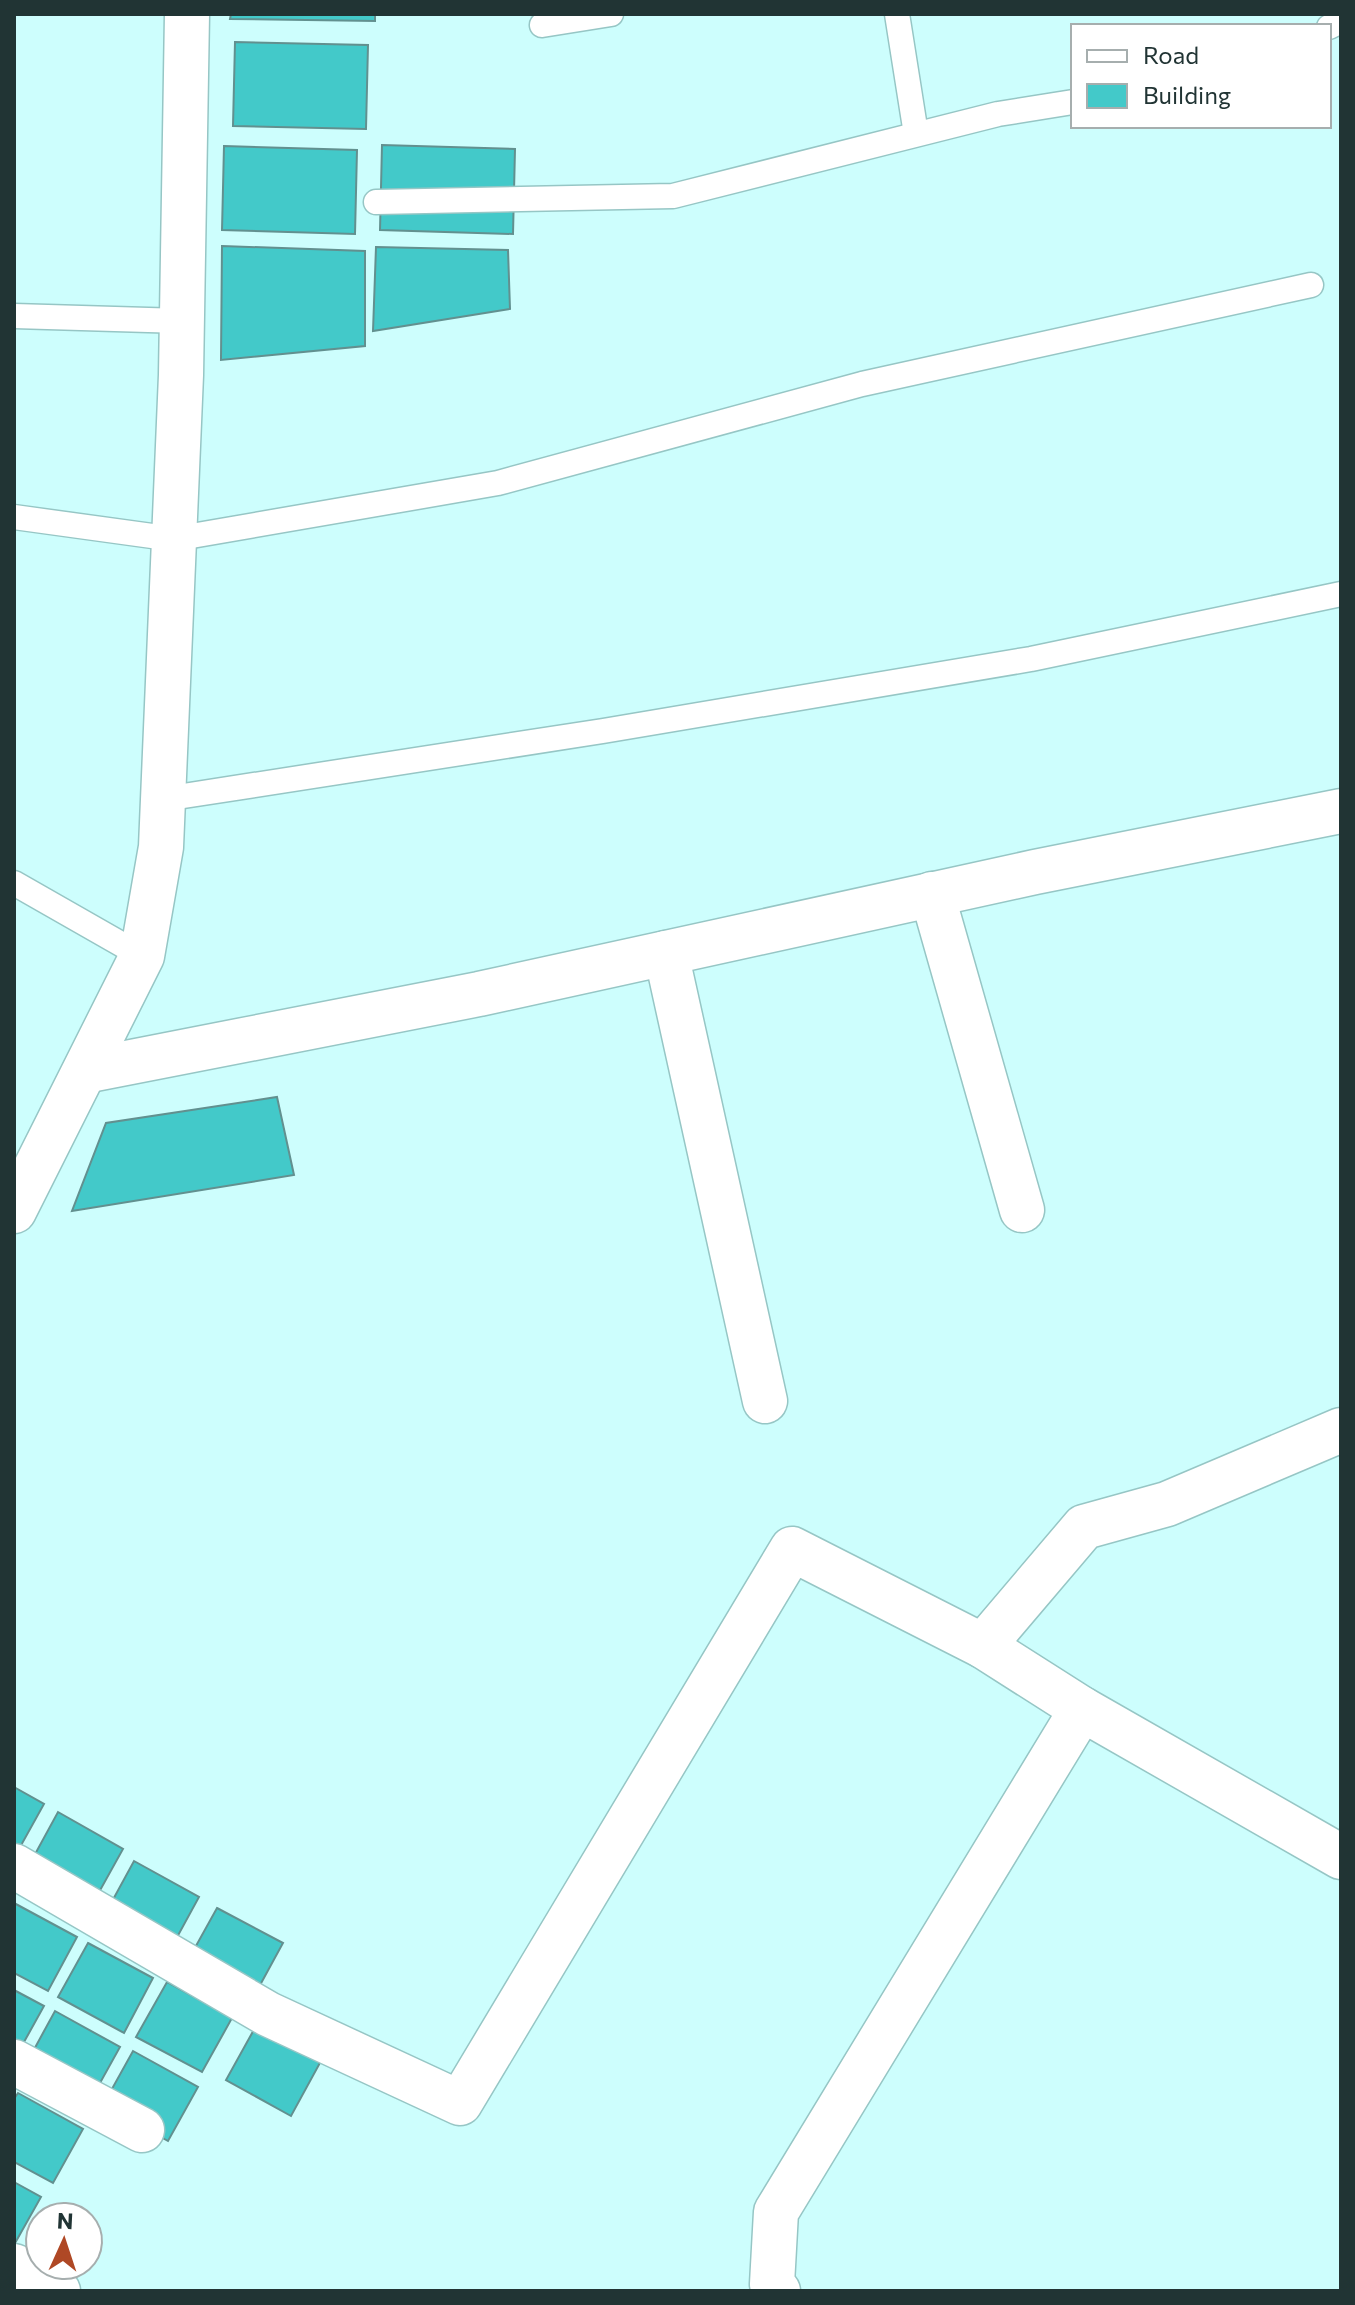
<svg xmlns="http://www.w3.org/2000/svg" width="1355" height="2305" font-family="Commissioner,sans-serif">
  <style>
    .building { fill: #43c9c9; stroke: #62908f; stroke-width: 2 }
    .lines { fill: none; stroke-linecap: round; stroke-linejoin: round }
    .lane-casing { stroke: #96c6c5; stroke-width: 27 }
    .street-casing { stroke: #96c6c5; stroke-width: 47 }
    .lane { stroke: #fff; stroke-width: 24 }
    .street { stroke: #fff; stroke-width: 44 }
  </style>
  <rect width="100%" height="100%" fill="#cdfefd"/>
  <g class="building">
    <path d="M231 14H375V21L230 19Z"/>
    <path d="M235 42 368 45 366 129 233 126Z"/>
    <path d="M382 145 515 149 513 234 380 230Z"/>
    <path d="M224 146 357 150 355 234 222 230Z"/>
    <path d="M222 246 365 251V346L221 360Z"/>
    <path d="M376 247 508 250 510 309 373 331Z"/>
    <path d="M277 1097 294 1175 72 1211 106 1123Z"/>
    <path d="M14 1787 44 1804 14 1858Z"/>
    <path d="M58 1812 123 1849 93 1903 28 1867Z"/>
    <path d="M134 1861 199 1897 169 1952 104 1916Z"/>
    <path d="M14 1903 77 1937 48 1991 14 1973Z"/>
    <path d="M217 1908 283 1943 253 1998 187 1962Z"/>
    <path d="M88 1943 153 1978 124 2033 58 1997Z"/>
    <path d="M167 1982 232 2018 202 2072 136 2037Z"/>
    <path d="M14 1990 44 2006 14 2060Z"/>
    <path d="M55 2011 120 2047 90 2101 25 2066Z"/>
    <path d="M256 2026 321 2061 291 2116 226 2080Z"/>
    <path d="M133 2051 198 2087 168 2141 103 2105Z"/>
    <path d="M18 2093 83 2129 53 2183 14 2162V2099Z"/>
    <path d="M14 2182 41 2197 14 2245Z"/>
  </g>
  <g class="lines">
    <defs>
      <g id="lane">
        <path d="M897 14 916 134"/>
        <path d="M542 25 611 14"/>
        <path d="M1329 27 1341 21"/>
        <path d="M376 202 673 196 998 114 1073 102"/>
        <path d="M14 316 182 321"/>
        <path d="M14 517 174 539 498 483 862 384 1311 285"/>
        <path d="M164 799 603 731 1031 659 1341 594"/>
        <path d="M14 883 142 956"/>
      </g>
      <g id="street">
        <path d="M932 894 1022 1210"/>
        <path d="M666 953 765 1401"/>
        <path d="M85 1071 479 994 1035 872 1341 811"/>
        <path d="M14 1211 142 956 161 847 181 375 187 14"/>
        <path d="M983 1646 1084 1527 1167 1504 1341 1430"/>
        <path d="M14 1866 268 2014 460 2103 792 1549 983 1646 1082 1709 1341 1857"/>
        <path d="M14 2062 142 2130"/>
        <path d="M14 2266 58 2291"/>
        <path d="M778 2291 772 2284 776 2212 1082 1709"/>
      </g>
    </defs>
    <use href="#lane" class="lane-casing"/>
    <use href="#street" class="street-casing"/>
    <use href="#lane" class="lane"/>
    <use href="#street" class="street"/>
  </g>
  <rect width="1355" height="2305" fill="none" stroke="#213434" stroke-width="32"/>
  <rect x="1071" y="24" width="260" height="104" fill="#ffffff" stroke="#a6aeae" stroke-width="2"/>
  <rect x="1087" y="50" width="40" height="12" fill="#ffffff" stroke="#a6aeae" stroke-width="2"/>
  <text x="1143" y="64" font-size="24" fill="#213434">Road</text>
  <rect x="1087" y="84" width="40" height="24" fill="#43c9c9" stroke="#a6aeae" stroke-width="2"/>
  <text x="1143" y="104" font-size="24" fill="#213434">Building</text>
  <g transform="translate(64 2241) rotate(3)"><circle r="38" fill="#ffffff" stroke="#a6aeae" stroke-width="2"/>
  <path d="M0-6L14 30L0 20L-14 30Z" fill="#af4825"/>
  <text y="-12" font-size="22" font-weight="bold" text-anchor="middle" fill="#213434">N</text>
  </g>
</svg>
